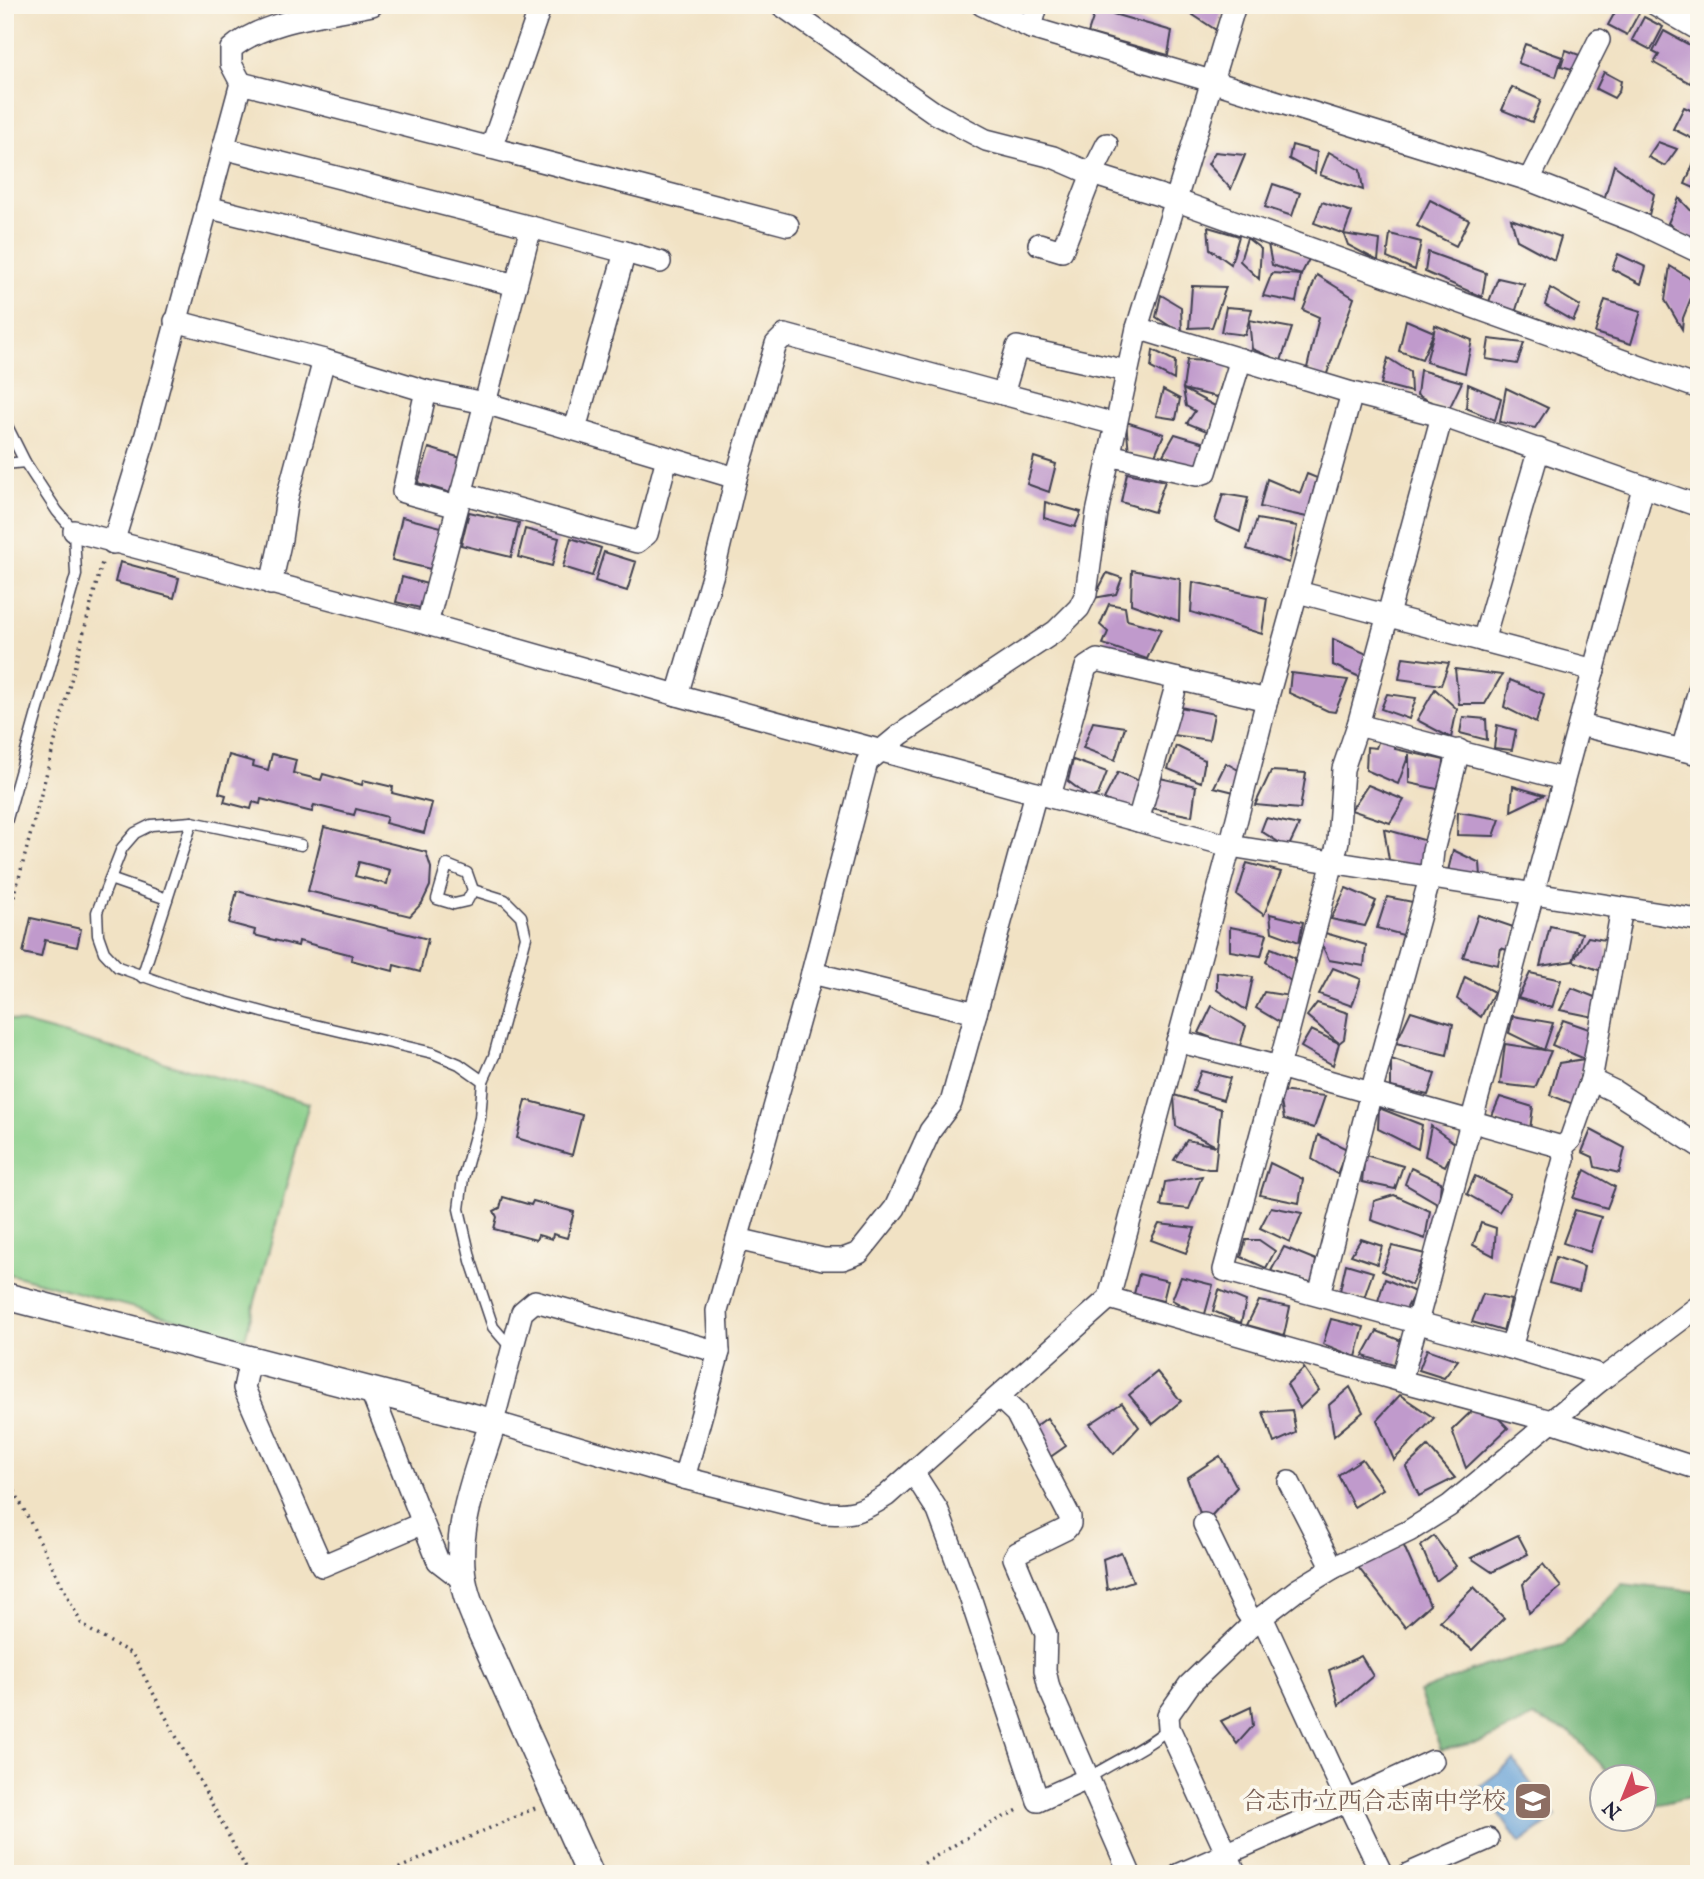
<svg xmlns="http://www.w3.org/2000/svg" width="1704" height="1879" font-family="'IM FELL English','Noto Serif JP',serif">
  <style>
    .green { fill: #89cf8a; stroke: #567862; stroke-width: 2 }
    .forest { fill: #6eb276; stroke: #486a58; stroke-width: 2 }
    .water { fill: #68a2d7; stroke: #456289; stroke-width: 2 }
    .building { fill: #c09acc; fill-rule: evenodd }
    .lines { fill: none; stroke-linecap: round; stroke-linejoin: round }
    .service-casing { stroke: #413f50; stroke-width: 13 }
    .minor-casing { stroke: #413f50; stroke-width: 24 }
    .tertiary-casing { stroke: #413f50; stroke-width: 29 }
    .path { stroke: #413f50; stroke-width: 3.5; stroke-dasharray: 2 5; stroke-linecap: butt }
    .service { stroke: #fff; stroke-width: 10 }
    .minor { stroke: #fff; stroke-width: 21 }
    .tertiary { stroke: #fff; stroke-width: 26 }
    .labels { text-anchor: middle; stroke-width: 7; stroke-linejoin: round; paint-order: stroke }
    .education-label { font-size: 24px; fill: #785e54; stroke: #fbf7ec; text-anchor: end }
  </style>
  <rect width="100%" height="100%" fill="#fbf7ec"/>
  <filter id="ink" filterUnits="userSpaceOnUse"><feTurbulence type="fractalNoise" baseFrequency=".0143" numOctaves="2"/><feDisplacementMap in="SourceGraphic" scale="14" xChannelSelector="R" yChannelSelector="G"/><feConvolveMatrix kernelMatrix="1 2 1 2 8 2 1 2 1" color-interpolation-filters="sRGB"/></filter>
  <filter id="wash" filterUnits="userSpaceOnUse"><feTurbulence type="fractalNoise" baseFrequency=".00686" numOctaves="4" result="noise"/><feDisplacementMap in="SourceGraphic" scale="28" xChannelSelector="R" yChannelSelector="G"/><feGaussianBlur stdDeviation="1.57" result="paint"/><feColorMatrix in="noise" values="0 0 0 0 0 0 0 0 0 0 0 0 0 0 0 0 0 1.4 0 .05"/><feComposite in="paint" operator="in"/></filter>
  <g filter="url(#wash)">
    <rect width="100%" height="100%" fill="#f1e2c4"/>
    <path class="green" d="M5 1018 309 1103 245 1338 5 1273Z"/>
    <path class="forest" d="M1622 1584 1699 1592V1795L1655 1805 1645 1799 1644 1778 1613 1777 1571 1733 1534 1717 1484 1741 1441 1750 1419 1692 1484 1666 1563 1645Z"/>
    <path class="water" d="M1514 1761 1556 1817 1520 1843 1479 1787Z"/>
    <g id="blocks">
      <g class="building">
        <path d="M1185 5H1225L1216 30 1184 9Z"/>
        <path d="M1619 5H1630L1640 11 1627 35 1608 25Z"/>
        <path d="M1673 5H1699V22Z"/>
        <path d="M1096 9 1172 31 1168 55 1088 33Z"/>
        <path d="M1644 17 1663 27 1651 50 1632 40Z"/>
        <path d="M1664 31 1699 50V67L1690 83 1654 63 1659 55 1653 52Z"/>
        <path d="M1525 44 1562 57 1556 77 1518 63Z"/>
        <path d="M1566 50 1582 56 1576 70 1561 66Z"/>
        <path d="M1604 72 1621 81 1619 91 1614 98 1596 89Z"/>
        <path d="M1512 87 1541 100 1532 122 1502 110Z"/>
        <path d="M1684 107 1699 114V142L1673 129Z"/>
        <path d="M1658 142 1677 149 1665 166 1648 157Z"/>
        <path d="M1292 145 1317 152 1315 173 1289 159Z"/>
        <path d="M1699 150V190L1685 184Z"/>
        <path d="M1215 152 1245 155 1231 189 1208 164Z"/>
        <path d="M1329 152 1360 170 1363 190 1320 175Z"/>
        <path d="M1614 165 1654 194 1649 215 1604 200Z"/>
        <path d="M1273 184 1300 193 1292 216 1265 207Z"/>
        <path d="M1679 198 1699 219V234L1694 242 1668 223Z"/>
        <path d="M1430 200 1469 220 1456 246 1417 226Z"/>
        <path d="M1322 202 1352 212 1344 234 1314 223Z"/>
        <path d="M1511 219 1561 237 1554 260 1517 240Z"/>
        <path d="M1208 227 1239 236 1231 264 1210 249Z"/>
        <path d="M1344 234 1380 240 1378 261 1348 245Z"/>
        <path d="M1390 234 1421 242 1415 270 1387 258Z"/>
        <path d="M1247 238 1261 249 1259 279 1240 261Z"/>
        <path d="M1268 244 1310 257 1301 275 1272 265Z"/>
        <path d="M1428 252 1486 273 1482 297 1425 272Z"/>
        <path d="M1618 254 1646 267 1641 284 1612 269Z"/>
        <path d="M1670 266 1697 283 1683 318 1682 329 1665 300Z"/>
        <path d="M1272 273 1301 275 1296 302 1263 296Z"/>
        <path d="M1317 275 1354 298 1325 379 1307 368 1319 317 1303 310Z"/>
        <path d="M1498 278 1524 284 1516 310 1485 312Z"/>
        <path d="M1192 286 1226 287 1212 327 1189 328Z"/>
        <path d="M1550 288 1580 306 1573 321 1545 305Z"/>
        <path d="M1161 295 1181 307 1182 334 1156 317Z"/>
        <path d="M1605 300 1641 311 1631 344 1595 333Z"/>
        <path d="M1226 307 1252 309 1245 335 1221 332Z"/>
        <path d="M1249 320 1292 328 1281 361 1252 349Z"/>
        <path d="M1406 320 1434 332 1435 325 1472 340 1465 373 1426 362 1434 332 1422 359 1399 351Z"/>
        <path d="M1489 339 1524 343 1517 364 1486 359Z"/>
        <path d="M1153 350 1175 361 1174 380 1151 368Z"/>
        <path d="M1698 351 1699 376 1690 375Z"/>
        <path d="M1388 358 1410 372 1411 392 1381 384Z"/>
        <path d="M1187 360 1230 362 1217 397 1183 389Z"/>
        <path d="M1420 370 1462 382 1448 411 1417 395Z"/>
        <path d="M1468 384 1501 398 1495 420 1466 408Z"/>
        <path d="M1506 388 1548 408 1535 428 1500 422Z"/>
        <path d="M1183 389 1217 407 1209 432 1187 423 1195 411 1186 406Z"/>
        <path d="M1163 390 1180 399 1176 419 1156 416Z"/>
        <path d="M1126 422 1164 434 1155 455 1129 452Z"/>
        <path d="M1175 434 1205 443 1196 468 1163 455Z"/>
        <path d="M429 448 464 459 454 494 418 483Z"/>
        <path d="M1034 457 1056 464 1049 492 1027 484Z"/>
        <path d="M1127 473 1165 481 1154 512 1121 502Z"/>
        <path d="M1307 474 1317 478 1307 517 1260 507 1267 479 1300 493Z"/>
        <path d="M1223 494 1248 498 1240 532 1215 521Z"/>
        <path d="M1045 502 1081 512 1075 527 1044 518Z"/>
        <path d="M469 512 519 523 511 557 461 545Z"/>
        <path d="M402 517 449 529 439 571 392 560Z"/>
        <path d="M1257 519 1297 526 1289 563 1247 549Z"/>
        <path d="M525 529 559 538 552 566 518 557Z"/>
        <path d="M571 538 601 548 592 576 563 567Z"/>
        <path d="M604 552 636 562 627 591 595 581Z"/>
        <path d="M120 562 179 578 174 598 115 582Z"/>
        <path d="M1132 570 1180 579 1179 621 1131 604Z"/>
        <path d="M1107 573 1122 578 1116 594 1094 598Z"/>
        <path d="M402 577 434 586 428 610 396 602Z"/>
        <path d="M1193 582 1267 598 1262 634 1191 612Z"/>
        <path d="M1109 604 1125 607 1127 620 1161 629 1147 659 1103 644 1108 632 1100 625Z"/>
        <path d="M1333 639 1367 654 1362 678 1333 665Z"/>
        <path d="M1403 657 1449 663 1441 685 1399 679Z"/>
        <path d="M1455 669 1502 675 1485 704H1459Z"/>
        <path d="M1291 673 1348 680 1335 712 1328 711 1289 693Z"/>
        <path d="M1510 680 1544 694 1536 723 1504 707Z"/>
        <path d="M1435 689 1457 709 1451 738 1417 720Z"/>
        <path d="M1387 694 1416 698 1409 719 1381 709Z"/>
        <path d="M1180 707 1214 714 1209 740 1173 735Z"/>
        <path d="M1463 717 1486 719 1487 740 1460 733Z"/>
        <path d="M1093 722 1125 727 1115 760 1083 748Z"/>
        <path d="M1497 725 1516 730 1512 750 1494 748Z"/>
        <path d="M1382 731 1395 740V749L1444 760 1442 790 1409 783V754L1398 784 1366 770 1367 747 1376 748Z"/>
        <path d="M1176 746 1205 760 1201 782 1168 769Z"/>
        <path d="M272 754 296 760 293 773 321 780 323 774 362 785 363 780 393 787 392 793 432 803 424 833 385 823 387 817 356 809 354 815 314 805 312 812 261 799 260 804 253 802 251 809 224 802 226 795 219 793 229 755 254 762 253 766 268 770Z"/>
        <path d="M1073 760 1107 772 1098 795 1090 798 1068 781Z"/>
        <path d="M1226 763 1240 771 1234 792 1214 787Z"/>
        <path d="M1271 771 1306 773 1300 809 1255 805Z"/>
        <path d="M1118 772 1148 785 1129 812 1104 799Z"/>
        <path d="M1160 778 1196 786 1192 816 1151 808Z"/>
        <path d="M1368 785 1404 800 1390 823 1351 810Z"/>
        <path d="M1513 786 1544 795 1511 811Z"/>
        <path d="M1458 812 1500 819 1494 836 1457 835Z"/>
        <path d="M1266 818 1299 825 1288 848 1261 831Z"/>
        <path d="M324 827 426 852 431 868 430 886 422 903 410 916 308 891ZM359 862 390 870 387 884 355 876Z"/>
        <path d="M1384 829 1427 841 1423 870 1389 860Z"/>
        <path d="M1453 850 1480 863 1481 876 1447 875Z"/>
        <path d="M1247 863 1281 872 1264 915 1237 895Z"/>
        <path d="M1346 888 1376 901 1365 926 1331 919Z"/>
        <path d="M237 891 428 939 420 972 394 965 393 971 351 960 352 955 299 941 298 946 254 935 255 930 229 923Z"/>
        <path d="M1387 897 1413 902 1414 938 1377 928Z"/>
        <path d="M1270 914 1303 922 1299 942 1272 932Z"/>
        <path d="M1478 915 1516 928 1510 951 1501 948 1498 965 1463 957Z"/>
        <path d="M31 918 81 929 77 947 45 940 41 957 23 953Z"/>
        <path d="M1550 926 1582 933 1573 961 1540 966Z"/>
        <path d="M1230 927 1267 934 1261 956 1230 951Z"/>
        <path d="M1315 930 1366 945 1364 966 1329 960Z"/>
        <path d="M1588 937 1605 940 1610 974 1573 961Z"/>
        <path d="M1271 948 1295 958 1292 982 1266 962Z"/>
        <path d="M1333 968 1361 979 1352 1006 1319 994Z"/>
        <path d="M1217 972 1253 977 1246 1010 1217 990Z"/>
        <path d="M1530 973 1561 980 1552 1008 1518 998Z"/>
        <path d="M1465 977 1494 992 1481 1017 1457 999Z"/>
        <path d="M1572 988 1597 998 1594 1017 1560 1010Z"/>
        <path d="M1264 992 1290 996 1281 1023 1256 1008Z"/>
        <path d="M1317 1003 1348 1013 1344 1039 1339 1043 1307 1016Z"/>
        <path d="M1212 1006 1246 1026 1239 1049 1199 1033Z"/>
        <path d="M1411 1011 1453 1024 1447 1055 1396 1043Z"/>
        <path d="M1513 1016 1553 1023 1544 1050 1509 1033Z"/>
        <path d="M1563 1020 1589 1029 1585 1059 1552 1045Z"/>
        <path d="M1311 1030 1339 1043 1333 1065 1301 1047Z"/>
        <path d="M1505 1044 1551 1051 1535 1088 1500 1084Z"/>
        <path d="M1391 1059 1435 1074 1428 1095 1391 1087Z"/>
        <path d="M1585 1059 1573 1104 1550 1095 1559 1063Z"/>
        <path d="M1201 1071 1230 1078 1223 1100 1193 1091Z"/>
        <path d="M1279 1091 1325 1096 1314 1128 1284 1119Z"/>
        <path d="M1174 1095 1221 1109 1215 1169H1208L1174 1160 1187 1140 1216 1146 1176 1126Z"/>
        <path d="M1500 1097 1533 1107 1529 1137 1491 1118Z"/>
        <path d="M526 1100 582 1115 572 1155 517 1138Z"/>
        <path d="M1379 1108 1422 1125 1418 1149 1378 1129Z"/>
        <path d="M1431 1126 1456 1144 1445 1166 1425 1156Z"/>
        <path d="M1591 1130 1625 1148 1619 1173 1595 1167 1593 1157 1582 1152Z"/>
        <path d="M1318 1135 1347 1149 1337 1174 1312 1159Z"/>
        <path d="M1365 1155 1403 1166 1395 1189 1362 1182Z"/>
        <path d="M1270 1163 1303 1179 1299 1203 1260 1195Z"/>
        <path d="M1411 1168 1441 1182 1439 1204 1405 1184Z"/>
        <path d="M1585 1170 1615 1187 1607 1208 1573 1198Z"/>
        <path d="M1202 1176 1189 1209 1161 1206 1165 1182Z"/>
        <path d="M1475 1176 1510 1194 1499 1212 1467 1194Z"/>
        <path d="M1394 1195 1430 1211 1425 1239 1371 1220 1374 1201Z"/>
        <path d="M503 1197 531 1205 533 1201 574 1212 567 1238 553 1234 552 1239 538 1235 536 1240 494 1229 497 1217 494 1211 500 1208Z"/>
        <path d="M1271 1207 1302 1213 1290 1242 1260 1228Z"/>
        <path d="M1575 1210 1601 1217 1590 1252 1563 1243Z"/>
        <path d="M1481 1223 1496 1228 1494 1256 1473 1245Z"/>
        <path d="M1159 1224 1195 1228 1186 1253 1151 1240Z"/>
        <path d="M1361 1239 1382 1246 1377 1264 1351 1255Z"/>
        <path d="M1246 1240H1259L1275 1251 1266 1268 1241 1257Z"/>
        <path d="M1392 1246 1425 1254 1411 1285 1382 1271Z"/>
        <path d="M1284 1247 1316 1260 1313 1283 1271 1271Z"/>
        <path d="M1556 1257 1584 1267 1579 1291 1549 1283Z"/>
        <path d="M1346 1264 1373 1272 1364 1298 1339 1295Z"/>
        <path d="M1139 1274 1168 1281 1163 1301 1134 1294Z"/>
        <path d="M1181 1277 1213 1285 1205 1314 1196 1313 1172 1300Z"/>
        <path d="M1385 1279 1415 1292 1404 1313 1377 1304Z"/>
        <path d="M1219 1290 1246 1301 1241 1323 1213 1311Z"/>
        <path d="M1483 1294 1511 1300 1503 1331 1472 1322Z"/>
        <path d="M1259 1301 1290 1307 1284 1335 1247 1325Z"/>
        <path d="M1331 1319 1364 1327 1356 1357 1323 1344Z"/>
        <path d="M1377 1331 1404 1342 1397 1366 1363 1356Z"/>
        <path d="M1427 1349 1458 1360 1444 1378 1419 1370Z"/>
        <path d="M1304 1368 1319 1390 1300 1408 1287 1384Z"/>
        <path d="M1157 1372 1181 1401 1153 1424 1129 1395Z"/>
        <path d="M1350 1387 1363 1412 1334 1436 1329 1405Z"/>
        <path d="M1400 1395 1434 1418 1394 1460 1377 1420Z"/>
        <path d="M1482 1401 1508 1428 1466 1468 1452 1430Z"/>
        <path d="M1122 1403 1139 1427 1114 1454 1090 1424Z"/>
        <path d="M1292 1410 1296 1433 1274 1443 1263 1412Z"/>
        <path d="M1047 1418 1066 1446 1046 1460 1029 1431Z"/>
        <path d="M1428 1446 1455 1478 1419 1496 1406 1467Z"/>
        <path d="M1220 1456 1237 1487 1204 1524 1187 1478Z"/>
        <path d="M1362 1459 1383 1489 1354 1507 1338 1475Z"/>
        <path d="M1518 1535 1528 1554 1492 1572 1471 1558Z"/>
        <path d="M1434 1536 1456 1566 1436 1581 1421 1546Z"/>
        <path d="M1403 1544 1430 1605 1405 1627 1358 1567Z"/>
        <path d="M1121 1552 1133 1581 1107 1590 1103 1559Z"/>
        <path d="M1543 1564 1561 1587 1529 1613 1523 1584Z"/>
        <path d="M1474 1587 1504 1618 1472 1650 1440 1621Z"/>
        <path d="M1361 1656 1373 1676 1339 1705 1329 1670Z"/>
        <path d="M1251 1707 1253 1726 1237 1744 1221 1721Z"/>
      </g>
    </g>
  </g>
  <g filter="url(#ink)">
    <use href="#blocks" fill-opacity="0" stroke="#413f50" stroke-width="2"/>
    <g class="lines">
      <defs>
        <g id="service">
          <path d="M5 422 25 462 57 511 74 531 76 575 5 826"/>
          <path d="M5 464 25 462"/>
          <path d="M301 845 192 822 151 825 135 833 122 848 97 912 98 935 104 952 118 967 185 991 281 1017 433 1053 459 1064 483 1081"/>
          <path d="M447 865 467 873 473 890 467 901 454 904 437 899Z"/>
          <path d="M110 879 167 899"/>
          <path d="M473 890 505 900 521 916 526 937 494 1056 483 1081 480 1118 463 1178 459 1209 471 1261 493 1327 512 1349"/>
          <path d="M142 977 192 822"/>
          <path d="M1087 1779C1114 1761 1145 1749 1169 1728"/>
        </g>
        <g id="minor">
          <path d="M781 5 935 113 986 140 1053 157 1092 174 1175 200 1699 388"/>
          <path d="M982 5 1031 28 1211 81 1529 180 1636 222 1699 252"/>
          <path d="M1656 5 1699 30"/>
          <path d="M1031 28 1037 5"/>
          <path d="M241 83 231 64V49C263 20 330 14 372 5"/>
          <path d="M491 148 541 5"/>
          <path d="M1529 180 1599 40"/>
          <path d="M207 207 516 285 531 227 223 148"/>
          <path d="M531 227 625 252 575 429"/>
          <path d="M1039 244 1062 251 1092 174 1107 144"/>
          <path d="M625 252 660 262"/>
          <path d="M175 321 324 360 426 391 485 403 736 478 776 344 785 335 1003 394"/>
          <path d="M1137 328 1352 393 1442 416 1699 506"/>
          <path d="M426 391 403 492 457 507"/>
          <path d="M1115 424 1003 394 1017 347 1127 371"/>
          <path d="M1109 455 1197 475 1206 472 1241 359"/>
          <path d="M461 493 637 542 647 534 667 458"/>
          <path d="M74 531 427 624 677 695 1230 846 1699 920"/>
          <path d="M113 543 145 438 241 83 788 225"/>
          <path d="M271 584 281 539 287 498 324 360"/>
          <path d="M1298 592 1594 670"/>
          <path d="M427 624 516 285"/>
          <path d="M1483 641 1539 449"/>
          <path d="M1699 690 1682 750 1699 754"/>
          <path d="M677 695 714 570 736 478"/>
          <path d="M1358 725 1563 779"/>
          <path d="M1580 725 1682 750"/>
          <path d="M1459 750 1433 851 1430 878 1371 1093 1279 1067 1224 1270 1511 1348 1594 1373 1601 1380"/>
          <path d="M1050 796 1086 667 1097 660 1267 700"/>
          <path d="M1138 821 1178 679"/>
          <path d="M1622 908 1591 1080 1614 1091 1699 1146"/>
          <path d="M812 973 976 1013 1036 793"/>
          <path d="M1177 1041 1279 1067 1333 862 1338 841 1343 769 1358 725 1442 416"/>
          <path d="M737 1239 823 1259H843L859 1253 895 1208 930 1131 951 1103 976 1013"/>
          <path d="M1319 1295 1371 1093 1562 1147 1570 1140 1591 1080"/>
          <path d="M1109 1298 1401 1381 1551 1421 1699 1469"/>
          <path d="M1511 1348 1564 1159 1562 1147"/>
          <path d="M719 1352 535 1301 522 1312 493 1422 684 1478 823 1513C852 1515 861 1512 886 1496L1109 1298 1230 846 1267 700 1352 393"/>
          <path d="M250 1360 244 1388 322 1566 423 1523"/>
          <path d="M1401 1381 1643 488"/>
          <path d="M371 1391 438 1561 464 1581"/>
          <path d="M999 1397 1016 1413 1070 1517V1524L1066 1529 1017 1553 1014 1558 1046 1634 1045 1670 1049 1688 1130 1874"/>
          <path d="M913 1472 938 1511 969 1594 1038 1801 1087 1779"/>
          <path d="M684 1478 719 1352 717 1311 812 973 867 762 901 734 1056 631 1079 608 1086 594 1097 513 1137 328 1235 5"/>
          <path d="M1289 1482 1333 1568"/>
          <path d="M1204 1524 1246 1611 1254 1623"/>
          <path d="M1180 1874 1347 1801 1262 1617"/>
          <path d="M1236 1874 1169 1728 1168 1715 1189 1685 1254 1623 1297 1590 1333 1568 1409 1531 1449 1506 1601 1380 1699 1306"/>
          <path d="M1382 1874 1347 1801 1433 1761"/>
          <path d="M1408 1874 1488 1839"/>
        </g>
        <path id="tertiary" d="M5 1296 493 1422C477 1474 451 1534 465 1589 468 1603 475 1617 480 1630L590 1874"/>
      </defs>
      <use href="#service" class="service-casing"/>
      <use href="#minor" class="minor-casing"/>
      <use href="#tertiary" class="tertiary-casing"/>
      <g class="path">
        <path d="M5 931 103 559"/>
        <path d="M5 1472 81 1623C97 1637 115 1643 133 1655L249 1874"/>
        <path d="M386 1874 535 1808"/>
        <path d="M906 1874 990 1824 1020 1809"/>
      </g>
      <use href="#service" class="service"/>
      <use href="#minor" class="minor"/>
      <use href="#tertiary" class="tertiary"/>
    </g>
  </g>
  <defs>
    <symbol id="school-square" viewBox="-11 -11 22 22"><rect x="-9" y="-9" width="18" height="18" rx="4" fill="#8d6e63" stroke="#fbf7ec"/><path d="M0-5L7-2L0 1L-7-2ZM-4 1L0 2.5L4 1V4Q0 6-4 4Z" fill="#fff"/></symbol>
  </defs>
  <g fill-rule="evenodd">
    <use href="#school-square" x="1511" y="1779" width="44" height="44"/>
  </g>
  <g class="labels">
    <g class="education-label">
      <text x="1506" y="1809">合志市立西合志南中学校</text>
    </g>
  </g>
  <rect width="1704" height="1879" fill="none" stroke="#fbf7ec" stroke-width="28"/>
  <g transform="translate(1623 1798) rotate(223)"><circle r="33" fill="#fbf7ec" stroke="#a4a2a5" stroke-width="2"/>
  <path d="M0-5L12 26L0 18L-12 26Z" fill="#d1495b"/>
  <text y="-10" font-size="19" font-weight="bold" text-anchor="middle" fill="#22223b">N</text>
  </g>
</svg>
